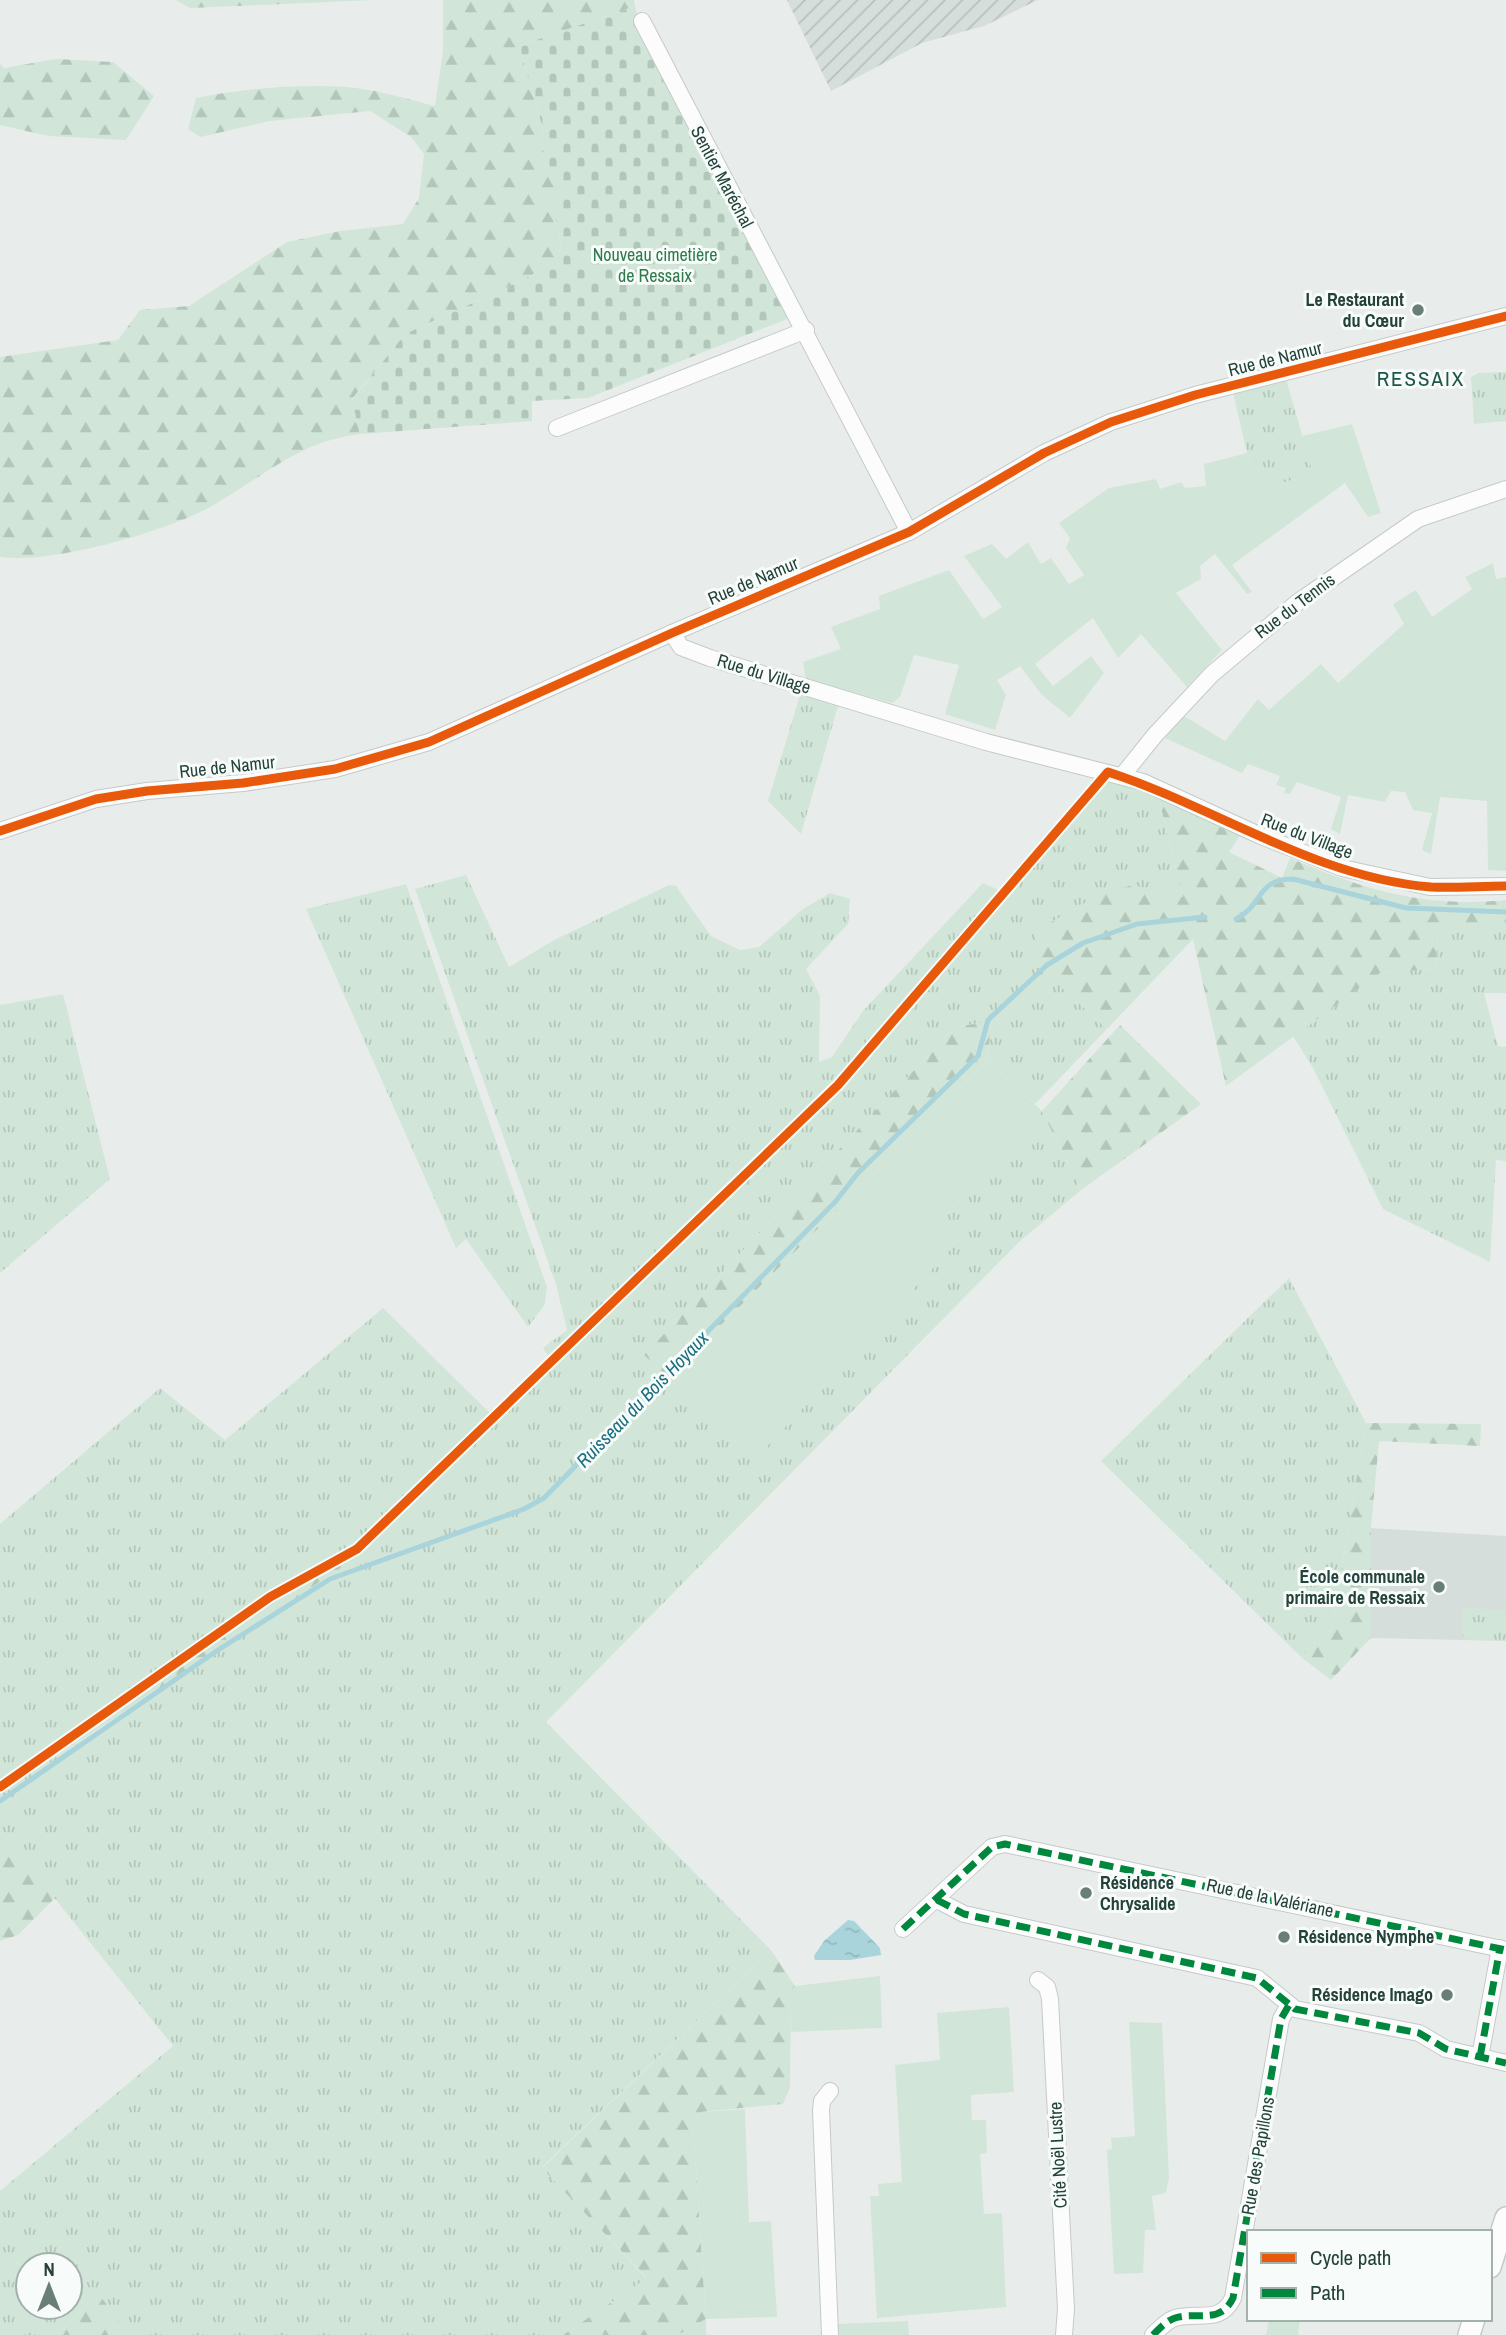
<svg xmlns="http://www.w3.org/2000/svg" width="1506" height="2335" font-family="'Archivo Narrow',sans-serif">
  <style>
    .built { fill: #d6dedb }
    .industrial { fill: url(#industrial-furrows) }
    .grass { fill: url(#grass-tufts); fill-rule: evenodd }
    .forest { fill: url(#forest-firs) }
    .cemetery { fill: url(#cemetery-stones) }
    .garden { fill: #d1e6d8 }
    .water { fill: url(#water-ripples) }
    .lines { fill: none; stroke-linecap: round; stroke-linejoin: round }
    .stream { stroke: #a9d4db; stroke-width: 5 }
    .minor-casing { stroke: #c5cac8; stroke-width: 18 }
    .tertiary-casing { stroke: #c5cac8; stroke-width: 24 }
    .minor { stroke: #fcfcfc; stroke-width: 16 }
    .tertiary { stroke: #fcfcfc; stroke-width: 21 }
    .quiet { stroke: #00873e; stroke-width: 7; stroke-dasharray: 14 7; stroke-linecap: butt }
    .cycleway-casing { stroke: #f7fbf9; stroke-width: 13 }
    .cycleway { stroke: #e8590c; stroke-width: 9 }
    .poi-dot { fill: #697e78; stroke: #f7fbf9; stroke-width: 2.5 }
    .labels { text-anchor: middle; stroke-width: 6; stroke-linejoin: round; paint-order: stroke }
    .street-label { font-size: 18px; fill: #24423a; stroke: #f7fbf9 }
    .park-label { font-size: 18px; fill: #2d7a4b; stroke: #f7fbf9 }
    .poi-label { font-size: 18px; font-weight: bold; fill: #24423a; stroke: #f7fbf9; text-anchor: end }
    .water-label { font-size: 19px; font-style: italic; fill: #1c6f80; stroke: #f7fbf9 }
    .quarter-label { font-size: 21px; letter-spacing: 2px; fill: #1f5548; stroke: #f7fbf9 }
  </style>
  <defs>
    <pattern id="industrial-furrows" width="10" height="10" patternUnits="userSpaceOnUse" patternTransform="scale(1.75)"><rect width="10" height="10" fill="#d6dedb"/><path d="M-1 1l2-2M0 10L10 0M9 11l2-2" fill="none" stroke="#b8c0bd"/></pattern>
    <pattern id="grass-tufts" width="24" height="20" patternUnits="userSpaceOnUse" patternTransform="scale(1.75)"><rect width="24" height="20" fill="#d1e6d8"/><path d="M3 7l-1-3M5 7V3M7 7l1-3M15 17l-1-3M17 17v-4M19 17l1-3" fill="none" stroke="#b3c6ba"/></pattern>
    <pattern id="forest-firs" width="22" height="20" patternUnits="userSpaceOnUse" patternTransform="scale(1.75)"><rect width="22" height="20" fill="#d1e6d8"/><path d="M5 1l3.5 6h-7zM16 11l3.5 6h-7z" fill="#b3c6ba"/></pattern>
    <pattern id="cemetery-stones" width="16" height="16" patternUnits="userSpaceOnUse" patternTransform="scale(1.75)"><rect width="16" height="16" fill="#d1e6d8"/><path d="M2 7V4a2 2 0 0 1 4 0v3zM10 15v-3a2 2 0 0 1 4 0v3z" fill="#b3c6ba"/></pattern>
    <pattern id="water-ripples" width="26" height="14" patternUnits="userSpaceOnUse" patternTransform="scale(1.75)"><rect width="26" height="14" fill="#a9d4db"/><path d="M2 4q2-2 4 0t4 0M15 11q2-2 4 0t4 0" fill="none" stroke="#91b7bd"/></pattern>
  </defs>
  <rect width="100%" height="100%" fill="#e8edeb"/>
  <path class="built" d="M1371 1528 1506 1536V1641L1371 1638Z"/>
  <path class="industrial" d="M787 0H1038L984 26 922 43 831 91Z"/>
  <g class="grass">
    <path d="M1506 372V421L1474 424 1471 377 1478 373Z"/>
    <path d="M1286 379 1313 473 1262 490 1247 453 1233 393Z"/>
    <path d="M800 695 838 706 801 834 768 801Z"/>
    <path d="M1101 776 1119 779 1159 799 1183 897 1046 973 1107 1029 1035 1104 988 1060 991 1021 955 1027 644 1355 754 1460 958 1241 940 1221 1042 1111 1081 1190 1019 1242 546 1722 771 1950 542 2167 647 2279 563 2335H129L99 2294 57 2335H0V2191L173 2046 0 1830V1792L127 1712 307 1588 412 1521 381 1530 0 1780V1524L160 1388 225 1440 383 1308 493 1416 555 1366 543 1348 567 1330 556 1284 415 889 466 875 509 967 554 940 669 885 676 886 711 936 740 950 759 947 803 909 830 893 850 899 848 924 806 969 820 996 819 1062 832 1057 863 1011 983 883 1008 894ZM28 2265H70V2307H28Z"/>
    <path d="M406 884 547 1287 545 1304 528 1327 466 1239 456 1248 306 909Z"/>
    <path d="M1438 927H1506V993H1484L1498 1046 1506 1047V1161L1496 1160 1490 1262 1383 1209 1313 1068 1293 1036 1380 973 1436 969Z"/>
    <path d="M63 994 110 1179 0 1273V1005Z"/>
    <path d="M1289 1278 1366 1423 1334 1614 1302 1658 1101 1461Z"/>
    <path d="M1462 1608 1506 1610V1640L1463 1639Z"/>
  </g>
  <g class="forest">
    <path d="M176 0H375L190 8Z"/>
    <path d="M443 0H634L635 6 519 46 542 125 544 158 561 200 556 221 561 246 556 261 523 280 405 334 352 399 360 434C297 442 265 476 212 506 168 531 49 565 0 557V357L118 340 140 310 189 306 287 242 340 231 403 224 419 198 424 154 411 137 370 111 270 121 200 137 188 129 196 98C249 88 303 83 356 88 383 91 410 100 435 106L443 51Z"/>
    <path d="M56 59 113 62 154 96 126 140 48 136 0 125V64L4 68Z"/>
    <path d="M1159 799 1240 836 1229 852 1282 878 1290 858C1364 890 1424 908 1506 900V927H1438L1436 969 1380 973 1226 1086 1193 939 1107 1029 1046 973 1034 932 1100 894 1133 885 1183 897Z"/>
    <path d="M991 1021 988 1060 668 1378 644 1355 955 1027Z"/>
    <path d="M1120 1025 1201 1104 1081 1190 1042 1111Z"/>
    <path d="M1366 1423 1481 1424 1480 1446 1379 1441 1371 1528V1638L1331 1680 1302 1658 1334 1614Z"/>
    <path d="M415 1520C275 1609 140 1704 0 1792V1780L381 1530Z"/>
    <path d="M0 1830 55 1898 18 1935 0 1941Z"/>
    <path d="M771 1950 795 1986 791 1992 790 2088 783 2104 701 2112 693 2123 706 2319 678 2335H563L647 2278 542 2168Z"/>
    <path d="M99 2294 129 2335H57Z"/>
  </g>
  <path class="cemetery" d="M635 6 640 30 792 317 588 398 532 401V421L360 434 352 400 405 334 523 280 556 261 561 246 556 221 561 200 544 158 542 125 519 46Z"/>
  <g class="garden">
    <path d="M1352 424 1381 513 1368 517 1345 483 1232 565 1252 592 1247 594 1215 554 1200 566 1201 579 1176 593 1222 650 1187 687 1141 634 1118 658 1093 618 1035 664 1053 686 1091 656 1104 673 1070 718 1042 695 1020 666 997 680 1006 695 995 730 945 714 959 665 914 655 900 697 892 703 806 680 803 662 841 649 831 627 880 609 879 596 949 570 983 619 1002 607 964 556 992 544 1006 559 1028 542 1041 564 1051 558 1069 584 1084 575 1066 548 1070 538 1059 523 1109 488 1156 479 1160 489 1181 482 1185 488 1206 486 1204 464 1247 453 1262 490 1313 473 1302 436Z"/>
    <path d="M1493 563 1496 579 1506 577V871L1488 870 1487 801 1440 797 1431 854 1422 850 1432 813 1413 810 1405 792 1391 791 1385 802 1348 795 1340 834 1331 829 1341 797 1297 782 1290 794 1284 793 1286 788 1276 785 1280 776 1248 764 1242 773 1165 738 1184 716 1225 741 1258 699 1269 710 1321 664 1338 683 1404 624 1393 604 1416 590 1432 617 1472 589 1465 577Z"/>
    <path d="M988 1060 1042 1111 940 1221 958 1241 754 1460 668 1378Z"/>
    <path d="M880 1976 882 2028 791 2032V1992L795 1986Z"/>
    <path d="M1009 2007 1014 2092 971 2095 972 2120H986L987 2153 980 2154 984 2214 1002 2213 1006 2307 877 2318 870 2196H879L878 2184 902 2182 895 2065 940 2060 937 2013Z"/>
    <path d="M1129 2022 1162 2023 1169 2177 1166 2193 1152 2196 1156 2230H1145L1143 2273 1114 2274 1107 2150 1112 2149 1111 2138 1135 2136Z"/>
    <path d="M745 2109 749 2222 771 2221 777 2317 706 2319V2335H678L706 2319 693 2123 701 2112Z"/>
    <path d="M1269 2319H1300L1298 2335H1266Z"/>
    <path d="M908 2321 909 2335H836V2324Z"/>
  </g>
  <path class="water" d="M848 1920 854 1921 880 1948 881 1955 850 1960H815L814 1956 824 1941Z"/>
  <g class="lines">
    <g class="stream">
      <path d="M1236 919C1263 906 1256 879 1293 879L1406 908 1506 912"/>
      <path d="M0 1801 218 1650 330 1579 524 1509 544 1498 835 1202 858 1173 978 1056 988 1020 1047 965 1083 943 1137 924 1205 917"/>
    </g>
    <defs>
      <g id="minor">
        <path d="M642 21 909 532"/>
        <path d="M557 428 806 330"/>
        <path d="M672 633 681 647 710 658 986 742 1143 782 1261 836 1342 868 1430 887 1506 886"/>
        <path d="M1122 776 1155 735 1212 674 1298 602 1418 519 1506 489"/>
        <path d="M0 831 96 799 147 791 243 783 335 769 429 742 672 633 909 532 1044 453 1111 422 1195 395 1506 316"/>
        <path d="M937 1900 964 1914 1257 1978 1295 2009 1419 2033 1446 2049 1506 2063"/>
        <path d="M903 1929 992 1847 1005 1844 1506 1950"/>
        <path d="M1038 1980 1047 1987 1050 1999 1066 2309 1064 2335"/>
        <path d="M1480 2057 1500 1948"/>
        <path d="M830 2335 821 2110 822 2101 830 2091"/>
        <path d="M1153 2335C1159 2329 1166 2321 1175 2318 1198 2311 1220 2325 1233 2298L1281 2019 1289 2005"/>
      </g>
      <g id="tertiary">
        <path d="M1490 2267 1506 2218"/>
        <path d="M1469 2335 1474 2319"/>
      </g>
    </defs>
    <use href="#minor" class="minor-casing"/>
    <use href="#tertiary" class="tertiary-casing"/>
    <use href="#minor" class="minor"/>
    <use href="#tertiary" class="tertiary"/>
    <g class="quiet">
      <path d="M937 1900 964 1914 1257 1978 1295 2009 1419 2033 1446 2049 1506 2063"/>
      <path d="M903 1929 992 1847 1005 1844 1506 1950"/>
      <path d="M1480 2057 1500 1948"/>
      <path d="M1153 2335C1159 2329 1166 2321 1175 2318 1198 2311 1220 2325 1233 2298L1281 2019 1289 2005"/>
    </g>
    <defs>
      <g id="cycleway">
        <path d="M0 831 96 799 147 791 243 783 335 769 429 742 672 633 909 532 1044 453 1111 422 1195 395 1506 316"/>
        <path d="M0 1787 270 1597 357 1549 838 1085 1108 772C1215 807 1316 878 1431 887 1456 888 1481 886 1506 886"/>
      </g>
    </defs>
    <use href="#cycleway" class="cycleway-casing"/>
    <use href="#cycleway" class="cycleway"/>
  </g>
  <g class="poi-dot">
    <circle cx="1418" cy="310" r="7"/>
    <circle cx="1439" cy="1587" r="7"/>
    <circle cx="1086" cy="1893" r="7"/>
    <circle cx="1284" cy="1937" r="7"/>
    <circle cx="1447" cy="1995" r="7"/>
  </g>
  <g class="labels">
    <g class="street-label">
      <text transform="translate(722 177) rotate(62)" y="6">Sentier Maréchal</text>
      <text transform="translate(1275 359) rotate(-14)" y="6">Rue de Namur</text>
      <text transform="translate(753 581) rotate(-23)" y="6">Rue de Namur</text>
      <text transform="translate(1295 606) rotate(-37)" y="6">Rue du Tennis</text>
      <text transform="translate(764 674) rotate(17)" y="6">Rue du Village</text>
      <text transform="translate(227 767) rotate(-6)" y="6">Rue de Namur</text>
      <text transform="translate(1307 836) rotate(21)" y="6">Rue du Village</text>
      <text transform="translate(1270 1898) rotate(12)" y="6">Rue de la Valériane</text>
      <text transform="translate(1058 2155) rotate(-93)" y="6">Cité Noël Lustre</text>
      <text transform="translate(1258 2156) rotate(-80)" y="6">Rue des Papillons</text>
    </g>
    <g class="park-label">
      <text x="655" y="261">Nouveau cimetière<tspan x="655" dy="21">de Ressaix</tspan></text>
    </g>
    <g class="poi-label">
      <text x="1404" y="306">Le Restaurant<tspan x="1404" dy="21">du Cœur</tspan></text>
      <text x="1425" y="1583">École communale<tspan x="1425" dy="21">primaire de Ressaix</tspan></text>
      <text x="1100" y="1889" text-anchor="start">Résidence<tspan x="1100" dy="21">Chrysalide</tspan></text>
      <text x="1298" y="1943" text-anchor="start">Résidence Nymphe</text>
      <text x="1433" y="2001">Résidence Imago</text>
    </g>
    <g class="water-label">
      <text transform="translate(642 1399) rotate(-46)" y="7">Ruisseau du Bois Hoyaux</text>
    </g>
    <g class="quarter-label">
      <text x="1421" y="386">RESSAIX</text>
    </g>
  </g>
  <rect x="1247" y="2230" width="245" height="91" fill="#f7fbf9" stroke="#a3b1ad" stroke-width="2"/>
  <rect x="1261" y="2253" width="35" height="10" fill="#e8590c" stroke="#a3b1ad" stroke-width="2"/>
  <text x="1310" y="2265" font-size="21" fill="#24423a">Cycle path</text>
  <rect x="1261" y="2288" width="35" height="10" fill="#00873e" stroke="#a3b1ad" stroke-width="2"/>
  <text x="1310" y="2300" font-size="21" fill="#24423a">Path</text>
  <g transform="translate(49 2286)"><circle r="33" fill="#f7fbf9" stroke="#a3b1ad" stroke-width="2"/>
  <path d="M0-5L12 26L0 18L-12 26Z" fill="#697e78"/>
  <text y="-10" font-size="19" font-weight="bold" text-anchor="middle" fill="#24423a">N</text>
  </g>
</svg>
